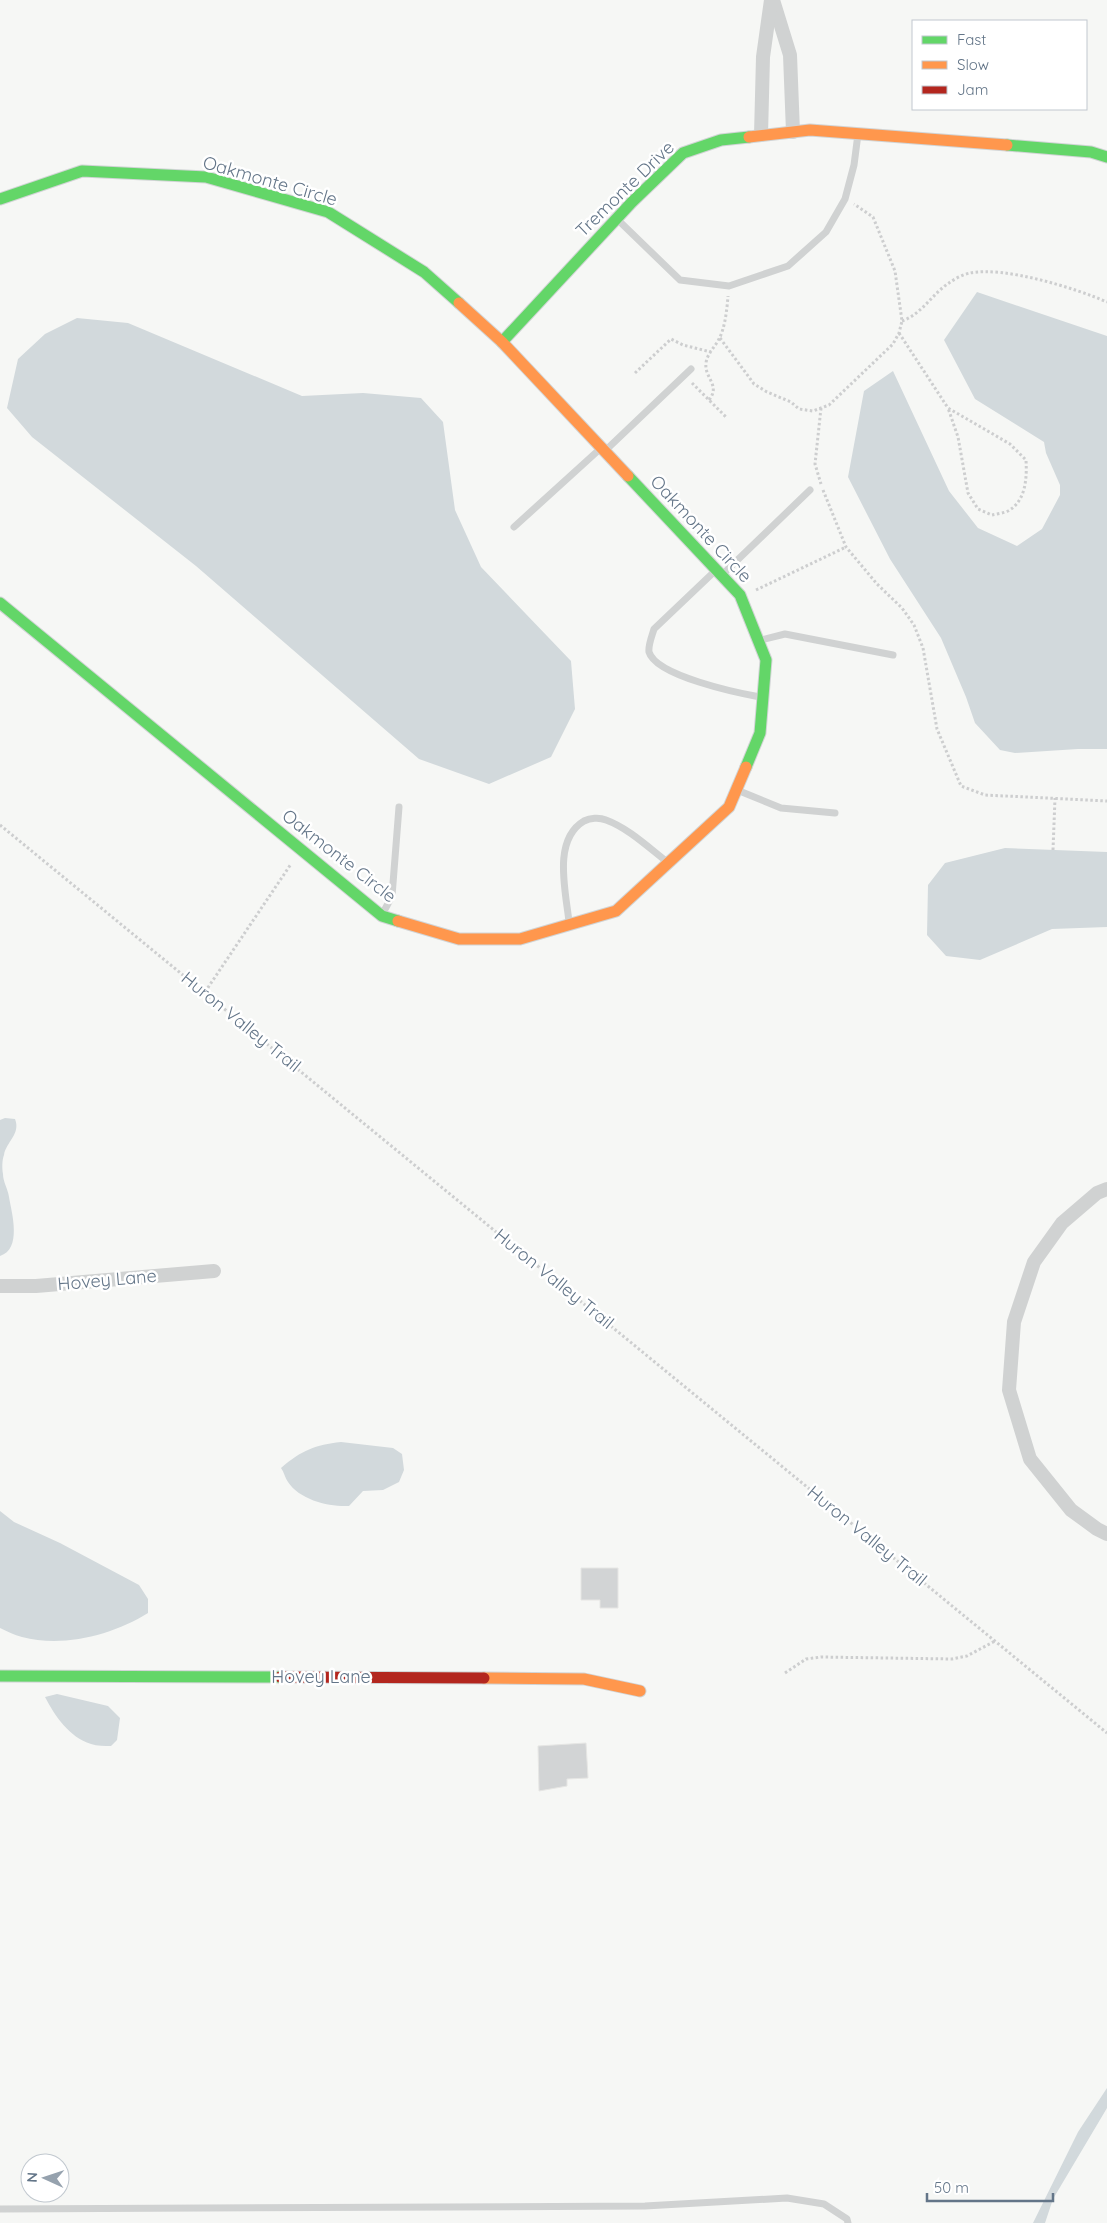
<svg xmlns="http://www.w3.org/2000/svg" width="1107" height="2223" font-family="Quicksand,sans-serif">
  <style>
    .water { fill: #d2d9dc }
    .building { fill: #d2d4d5; stroke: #e6e6e4 }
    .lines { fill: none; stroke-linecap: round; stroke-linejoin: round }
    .fast-casing { stroke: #d1d4d5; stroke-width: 13 }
    .slow-casing { stroke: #d1d4d5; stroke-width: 13 }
    .jam-casing { stroke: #d1d4d5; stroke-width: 13 }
    .path { stroke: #cdcecf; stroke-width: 3; stroke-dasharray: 2.5 2.5; stroke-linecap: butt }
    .lane { stroke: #d0d2d2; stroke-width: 7 }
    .street { stroke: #d0d2d2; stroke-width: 14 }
    .fast { stroke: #63d668; stroke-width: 11 }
    .slow { stroke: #ff974d; stroke-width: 11 }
    .jam { stroke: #b3261e; stroke-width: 11 }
    .labels { text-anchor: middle; stroke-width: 5; stroke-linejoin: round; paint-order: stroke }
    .street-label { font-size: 18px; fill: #637588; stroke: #fff }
  </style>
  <rect width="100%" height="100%" fill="#f6f7f5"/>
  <g class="water">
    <path d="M977 292 1107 336V749H1078L1015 753 1000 750 975 723 966 697 941 638 890 559 848 477 864 391 893 371 949 491 978 528 1017 546 1042 529 1060 495V485L1046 453 1044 442 975 399 944 340Z"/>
    <path d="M77 318 128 323 302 396 363 393 421 398 443 422 455 510 481 567 571 661 575 709 551 757 489 784 419 759 196 566 32 437 7 408 18 359 45 334Z"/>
    <path d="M1005 848 1107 852V927L1052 929 980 960 946 956 927 935 928 885 945 863Z"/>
    <path d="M5 1118 15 1119C21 1134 6 1142 4 1155 2 1160 2 1168 3 1174 3 1182 8 1189 9 1197 12 1214 22 1249 0 1256V1120Z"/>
    <path d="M341 1442 393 1448 402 1454 404 1470 399 1482 383 1490 363 1491 349 1506C329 1507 300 1500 288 1482 285 1478 284 1472 281 1468 302 1450 315 1445 341 1442Z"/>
    <path d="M0 1511 14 1522 60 1543 139 1585 148 1599V1613C113 1635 63 1648 22 1637 14 1635 7 1631 0 1628Z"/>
    <path d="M57 1694 108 1706 120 1718 117 1740 111 1746C105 1746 97 1746 91 1744 69 1737 55 1716 45 1697Z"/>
    <path d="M1107 2088V2108L1053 2199 1045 2223H1033L1078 2132Z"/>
  </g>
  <g class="building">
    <path d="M581 1568H618V1608H600V1600H581Z"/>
    <path d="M586 1743 588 1778 567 1779V1786L539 1791 538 1746Z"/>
  </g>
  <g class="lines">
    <defs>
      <g id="fast">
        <path d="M1007 145 1091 152 1107 157"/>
        <path d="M0 199 82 171 206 177 328 212 424 272 459 303"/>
        <path d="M502 342 632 202 683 153 721 140 749 137"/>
        <path d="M628 476 740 595 766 660 760 733 746 767"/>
        <path d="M0 603 382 916 398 921"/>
        <path d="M0 1676 280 1677"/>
      </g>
      <g id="slow">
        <path d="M749 137 810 130 1007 145"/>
        <path d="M459 303 502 342 628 476"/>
        <path d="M398 921 459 939H520L616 911 729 807 746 767"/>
        <path d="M484 1678 584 1679 640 1691"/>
      </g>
      <path id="jam" d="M280 1677 484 1678"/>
    </defs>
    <use href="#fast" class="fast-casing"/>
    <use href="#slow" class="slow-casing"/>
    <use href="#jam" class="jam-casing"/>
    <g class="path">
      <path d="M902 321C922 314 932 294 949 283 954 279 964 274 970 273 1004 266 1075 288 1107 302"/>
      <path d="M899 333 948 408 1010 444 1026 460C1027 478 1026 501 1008 511 1004 513 997 514 992 515L978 509 968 493 958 437 948 408"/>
      <path d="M720 338 754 384 767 392 791 402 799 409 813 411 829 405 893 344 899 333 902 321 895 271 873 217 854 204"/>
      <path d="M635 373 671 339 683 345 711 352"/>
      <path d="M692 383 726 417"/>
      <path d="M709 400C721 385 704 378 706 363 707 354 715 347 719 339 725 328 727 309 728 296"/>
      <path d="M821 408 815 464 821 484"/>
      <path d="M823 490 846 547 877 584 902 608 914 625 923 648 937 729 961 786 985 795 1107 801"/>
      <path d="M756 590 846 547"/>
      <path d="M0 825 1107 1733"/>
      <path d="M1053 850 1055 798"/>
      <path d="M205 992 291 864"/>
      <path d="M785 1673 806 1659 821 1657 952 1659 967 1656 995 1641"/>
    </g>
    <g class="lane">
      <path d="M617 219 680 280 729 286 788 266 826 232 845 199 854 165 858 134"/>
      <path d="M607 449 691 369"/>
      <path d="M514 527 601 448"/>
      <path d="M716 570 654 629C652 636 648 645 649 652 656 676 738 693 760 697"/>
      <path d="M724 573 810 490"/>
      <path d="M761 640 785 634 893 655"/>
      <path d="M737 790 781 808 835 813"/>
      <path d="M383 913 392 896 399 807"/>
      <path d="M569 922C566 892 552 840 584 821 590 818 599 817 606 820 628 828 648 847 666 861"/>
      <path d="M0 2209 645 2206 787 2198 824 2204 847 2219 848 2223"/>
    </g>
    <g class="street">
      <path d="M773 0 790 55 793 132"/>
      <path d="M761 135 763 57 771 0"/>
      <path d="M1107 1189 1097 1193 1062 1223 1034 1262 1014 1322 1009 1390 1030 1459 1071 1510 1097 1529 1107 1534"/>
      <path d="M0 1286H36L214 1271"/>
    </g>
    <use href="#fast" class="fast"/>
    <use href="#slow" class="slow"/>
    <use href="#jam" class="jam"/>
  </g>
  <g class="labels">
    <g class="street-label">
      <text transform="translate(270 181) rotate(16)" y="6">Oakmonte Circle</text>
      <text transform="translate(625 189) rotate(-44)" y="6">Tremonte Drive</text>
      <text transform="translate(701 529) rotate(47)" y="6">Oakmonte Circle</text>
      <text transform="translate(339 856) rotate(38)" y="6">Oakmonte Circle</text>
      <text transform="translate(241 1022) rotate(39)" y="6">Huron Valley Trail</text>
      <text transform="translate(554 1279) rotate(39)" y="6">Huron Valley Trail</text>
      <text transform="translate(107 1280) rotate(-5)" y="6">Hovey Lane</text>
      <text transform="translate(867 1536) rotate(39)" y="6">Huron Valley Trail</text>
      <text x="321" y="1683">Hovey Lane</text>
    </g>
  </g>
  <rect x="912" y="20" width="175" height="90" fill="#ffffff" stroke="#c1c8cf"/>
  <rect x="922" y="36" width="25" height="8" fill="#63d668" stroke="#c1c8cf"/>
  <text x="957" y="45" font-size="15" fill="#637588">Fast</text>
  <rect x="922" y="61" width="25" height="8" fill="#ff974d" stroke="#c1c8cf"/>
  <text x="957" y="70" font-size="15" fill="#637588">Slow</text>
  <rect x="922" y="86" width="25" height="8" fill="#b3261e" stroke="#c1c8cf"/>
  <text x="957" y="95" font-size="15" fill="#637588">Jam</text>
  <g transform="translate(45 2178) rotate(273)"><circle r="24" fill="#ffffff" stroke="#c1c8cf"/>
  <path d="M0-4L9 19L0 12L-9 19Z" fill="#96a2ae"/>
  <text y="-8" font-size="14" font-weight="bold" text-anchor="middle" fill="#637588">N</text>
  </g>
  <path d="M927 2193v8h126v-8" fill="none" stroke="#637588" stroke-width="2.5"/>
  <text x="934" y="2193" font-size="15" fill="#637588" stroke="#ffffff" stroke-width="4" paint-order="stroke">50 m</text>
</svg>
